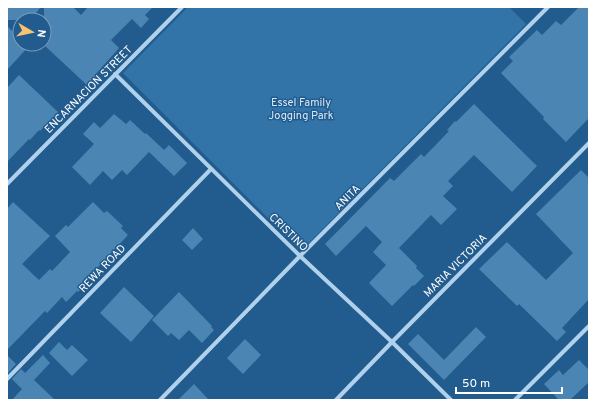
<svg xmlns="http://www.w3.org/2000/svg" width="596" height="407" font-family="Overpass,sans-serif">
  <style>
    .green { fill: #3374a8 }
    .building { fill: #4b85b4 }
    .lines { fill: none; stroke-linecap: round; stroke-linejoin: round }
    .minor { stroke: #b0d1eb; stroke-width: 4 }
    .labels { text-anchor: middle; stroke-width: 3; stroke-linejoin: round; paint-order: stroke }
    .street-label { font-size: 11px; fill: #fff; stroke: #225b8d }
    .park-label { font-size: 11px; fill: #d5e9f8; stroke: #225b8d }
  </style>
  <rect width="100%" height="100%" fill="#225b8d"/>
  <path class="green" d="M188 7H509L526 24 301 251 123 73Z"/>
  <g class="building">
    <path d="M7 7H41L30 20H7Z"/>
    <path d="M44 7H73L81 15 88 7H153L145 15 149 19 141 28 132 19 111 40 119 48 95 75 96 77 88 86 44 45Z"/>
    <path d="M579 7H589V118L566 142 543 119 544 117 501 73 513 61 509 57 537 30 542 35 556 21 561 25Z"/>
    <path d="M7 26 20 38V44H26L29 46 7 70Z"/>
    <path d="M19 75 58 112 40 131 39 130 30 140 29 139 7 162V88Z"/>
    <path d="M474 104 537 166 512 192 474 155 448 181 453 186 443 196 457 209 441 225 431 215 399 248 417 266 416 268 424 276 414 286 413 285 392 306 369 283 386 265 373 252 382 242 366 226 336 256 325 244 390 178 394 181 421 154 424 157 449 131 447 130 455 121 456 122Z"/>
    <path d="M114 114 126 124 130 120 145 134 146 133 164 150 169 145 187 163 174 176 149 152 127 175 122 170 112 180 103 171 90 185 72 167 94 144 83 134 94 122 100 128Z"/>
    <path d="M581 170 589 178V299L562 328 566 332 557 341 519 304 517 306 479 269 507 242 546 280 573 253 536 214Z"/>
    <path d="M13 202 50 236 22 264 39 280 50 269 52 271 70 252 55 236 66 225 68 227 93 202 104 213 107 211 123 226 121 228 128 235 86 280 88 282 78 292 77 291 66 302 62 297 47 313 45 311 7 350V209Z"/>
    <path d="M193 228 203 239 192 250 182 240Z"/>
    <path d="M124 287 154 316 131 342 100 313Z"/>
    <path d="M179 292 212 326 211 327 214 330 202 343 189 330 179 340 171 333 168 336 152 320Z"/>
    <path d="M476 327 486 337 444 380 408 344 418 334 444 360Z"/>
    <path d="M245 339 261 355 243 374 227 358Z"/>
    <path d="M59 342 67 350 72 345 88 360 72 376 49 353Z"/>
    <path d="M7 355 16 364 7 374Z"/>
    <path d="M43 355 50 363 34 380 55 400H12L22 389 12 379 21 369 25 373Z"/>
    <path d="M579 360 589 370V382L570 400H559L544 384 559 370 563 375Z"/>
    <path d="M194 384 209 400H178Z"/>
  </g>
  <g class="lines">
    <g class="minor">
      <path d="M115 74 300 256 392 342 451 400"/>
      <path d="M7 184 182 7"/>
      <path d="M7 379 211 169"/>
      <path d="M160 400 300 256 548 7"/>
      <path d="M336 400 392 342 589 143"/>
      <path d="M515 400 589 326"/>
    </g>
  </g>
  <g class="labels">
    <g class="street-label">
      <text transform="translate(88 89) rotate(-45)" y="4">ENCARNACION STREET</text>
      <text transform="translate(347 197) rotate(-45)" y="4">ANITA</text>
      <text transform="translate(289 232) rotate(44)" y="4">CRISTINO</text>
      <text transform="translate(455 265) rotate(-45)" y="4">MARIA VICTORIA</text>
      <text transform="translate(102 268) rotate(-46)" y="4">REWA ROAD</text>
    </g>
    <g class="park-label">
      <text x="301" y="106">Essel Family<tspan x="301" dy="13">Jogging Park</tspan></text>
    </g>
  </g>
  <rect width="596" height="407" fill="none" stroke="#ffffff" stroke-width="16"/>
  <g transform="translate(32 32) rotate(99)"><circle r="19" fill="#225b8d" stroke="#7a9dbb"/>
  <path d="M0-3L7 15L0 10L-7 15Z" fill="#f7c372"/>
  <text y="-6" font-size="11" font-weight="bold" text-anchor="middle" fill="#ffffff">N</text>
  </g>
  <path d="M456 387v6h106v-6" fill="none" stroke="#ffffff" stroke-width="2"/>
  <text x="462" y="387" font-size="12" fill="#ffffff" stroke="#225b8d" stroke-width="3" paint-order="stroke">50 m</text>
</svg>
